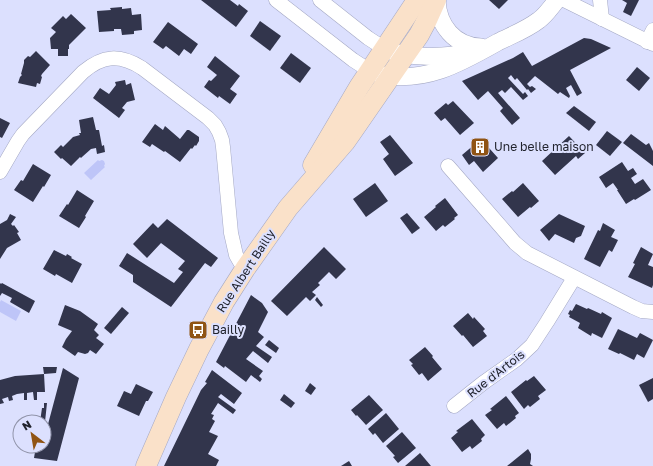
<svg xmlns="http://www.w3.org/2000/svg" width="653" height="466" font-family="'Golos Text',sans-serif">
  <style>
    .water { fill: #bec5f8 }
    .building { fill: #32354c }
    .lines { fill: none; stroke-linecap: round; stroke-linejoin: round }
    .minor-casing { stroke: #a4a8c4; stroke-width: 15 }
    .tertiary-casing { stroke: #a4a8c4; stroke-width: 18 }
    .secondary-casing { stroke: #a4a8c4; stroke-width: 21 }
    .minor { stroke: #fff; stroke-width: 14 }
    .tertiary { stroke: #fff; stroke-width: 17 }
    .secondary { stroke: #fae1c9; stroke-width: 20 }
    .labels { text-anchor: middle; stroke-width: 4; stroke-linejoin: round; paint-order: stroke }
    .poi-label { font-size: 12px; fill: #21232d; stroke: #dce0fe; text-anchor: start }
    .street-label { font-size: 12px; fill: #21232d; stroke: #dce0fe }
  </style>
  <rect width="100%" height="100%" fill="#dce0fe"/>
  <g class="water">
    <path d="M98 160 99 161 102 160 104 161 105 164 104 166 105 167 91 180 84 173Z"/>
    <path d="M1 300 21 311 16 321 0 312V302Z"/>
  </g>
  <g class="building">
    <path d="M201 0H230L238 6 239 4 248 11 236 27Z"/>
    <path d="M489 0H508L499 9Z"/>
    <path d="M622 0H639L631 16 623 12 627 3Z"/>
    <path d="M122 7V9L131 8 132 15 141 14 142 30 134 31V34L122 35 121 29H114V31L99 32 97 11 111 10 110 8Z"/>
    <path d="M71 14 86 28 69 45V49H68V56H58V49H51L50 38 56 32 51 28 63 16 66 19Z"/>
    <path d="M260 21 281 36 270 51 250 36Z"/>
    <path d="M168 22 198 44 191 54 184 49 179 56 166 46 163 49 153 42Z"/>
    <path d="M584 38 591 39 611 48 570 70 582 93 577 96 571 85 566 88 570 96 569 98 560 92 558 94 535 76 527 84 530 87 532 86 536 89 531 93 528 89 527 90 517 78 515 80 511 75 508 78 523 94 525 92 528 96 523 100 511 87 505 93 502 90 498 93 520 118 512 125 500 111 503 108 488 91 478 100 462 81 513 58 523 52 532 66Z"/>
    <path d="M36 51 50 65 42 74 41 76 42 77 40 84 37 83 36 87 18 83 20 77 22 75 21 74 24 63V60L28 56 30 57Z"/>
    <path d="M291 53 311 68 300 83 280 68Z"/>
    <path d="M215 56 240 76 230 89 237 94 230 104 219 96 218 98 204 87 209 80 211 81 217 75 207 67Z"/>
    <path d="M637 67 650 78 639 91 626 80Z"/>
    <path d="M125 80 126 85 131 83 135 100 127 102 122 108 125 110 119 118 93 98 100 88 109 94 116 85 115 82Z"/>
    <path d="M453 101 474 123 460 135 445 118 441 121 434 113 446 103 448 105Z"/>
    <path d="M574 106 596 122 589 131 566 113Z"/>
    <path d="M93 117 96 130H99L102 146 104 145 105 152 97 154 96 148 91 149 82 157 81 158 80 157 71 166 62 158 61 159 54 152 61 145 63 147 73 137 80 135 79 133H81L79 120Z"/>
    <path d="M0 118 10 123 2 138 0 137Z"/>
    <path d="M155 124 163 130 165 126 180 139 187 130H189L199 137V141L196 146 195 145 192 149 191 148 180 162 165 151 164 152 152 144 150 147 142 142Z"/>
    <path d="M607 131 622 142 610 156 596 145Z"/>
    <path d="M631 134 646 145 649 143 653 151V166L623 143Z"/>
    <path d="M390 135 413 163 395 176 383 159 389 154 380 142Z"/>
    <path d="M569 136 585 153 578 159 576 156 555 175 542 161Z"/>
    <path d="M481 139 498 158 483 172 474 161 469 165 462 155Z"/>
    <path d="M622 162 628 171 633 168 637 174 631 178 635 184 643 179 651 190 635 200 634 199 626 204 617 190H618L613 183 606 188 599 177Z"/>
    <path d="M33 164 51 175 44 187 43 186 33 202 14 190 21 180 23 181Z"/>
    <path d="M375 183 388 201 366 217 353 199Z"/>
    <path d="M523 183 539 201 531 208 530 207 518 217 502 199 512 191 513 192Z"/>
    <path d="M77 190 94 201 85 216 86 217 79 228 59 216 67 204 68 205Z"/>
    <path d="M445 198 458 215 454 218 455 219 445 227 443 225 436 231 424 217 436 207 435 206Z"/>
    <path d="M407 213 420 228 412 234 400 218Z"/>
    <path d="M10 214 16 217 11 224 13 226 14 225 19 232 17 233 21 240 7 248 0 259V224L7 220Z"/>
    <path d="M559 214 585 226 581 236 576 238 574 243 555 234 549 241 540 230Z"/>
    <path d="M167 219 218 258 211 267 205 263 171 307 133 282V275L119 266 127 253 174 283 183 272 178 269 185 261 161 243 147 258 133 244 153 223 158 228Z"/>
    <path d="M603 223 615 230 611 237 618 240 612 252 609 250 600 267 584 259 598 230 600 231Z"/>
    <path d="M324 247 346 269 336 279 329 272 318 283 320 285 312 292 316 295 310 301 306 297 287 316 271 301Z"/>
    <path d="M641 247 653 254 648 265 653 267V285L652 288 628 277 635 264 633 263Z"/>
    <path d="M54 250 66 256 67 254 72 257 71 258 82 264 72 283 56 274 55 276 43 269Z"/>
    <path d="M0 283 1 284 2 283 35 301 29 313 10 302 12 298 2 293 0 296Z"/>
    <path d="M251 295 262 303 268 312 258 332 264 337 256 346 272 357 268 363 253 351 246 359 263 371 259 376 262 379 260 382 251 375 246 382 225 366 224 368 216 362Z"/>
    <path d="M317 297 323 305 321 307 315 300Z"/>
    <path d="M576 304 587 309 588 308 601 314 602 312 612 318 602 338 592 333 591 336 578 328 580 323 569 317 570 315 568 314 570 310 572 311Z"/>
    <path d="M65 305 80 311 98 324 94 330 99 335 96 338 104 344 96 354 90 350 88 353 85 354 78 352 75 356 62 347 66 339 72 331 58 325Z"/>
    <path d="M122 307 129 313 111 334 104 328Z"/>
    <path d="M468 313 473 319 474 317 485 329 483 331 487 336 473 347 463 335 462 336 453 326Z"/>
    <path d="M618 329 637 338 640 333 653 340 644 358 637 354 634 360 620 353 619 354 608 349Z"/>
    <path d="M269 340 279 348 276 353 265 345Z"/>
    <path d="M425 347 433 356 432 357 442 369 428 381 422 373 419 375 411 365 413 364 409 360Z"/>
    <path d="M43 367H57L56 373 44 374Z"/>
    <path d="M63 368 79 378 57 461 34 458 36 446H44V427L47 428Z"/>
    <path d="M212 370 242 393 234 404 221 394 218 397 236 410 233 414 218 403 211 414 214 415 212 419 215 421 209 432 218 436 208 454 219 460 216 466H164L201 390 207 383 205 382Z"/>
    <path d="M44 374 45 392H37V400H34L33 392 27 393V400H24V393L17 394 12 396 13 400 9 401 8 397 2 399 4 403 0 404V380L15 376Z"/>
    <path d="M534 376 546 390 538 396 540 399 530 407 528 405 524 409 511 392 526 380 527 381Z"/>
    <path d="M653 378V399L648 402 639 385Z"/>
    <path d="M310 383 316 388 311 395 305 391Z"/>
    <path d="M136 384 153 392 148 401H146L139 416 117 406 124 391 131 394Z"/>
    <path d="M284 394 295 403 291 408 280 400Z"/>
    <path d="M369 395 383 410 366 425 357 415 356 416 351 410Z"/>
    <path d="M506 396 519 413 515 416 516 418 506 426 504 423 497 429 485 415 492 410 490 409Z"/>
    <path d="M44 403H47L45 422H40L42 408H44Z"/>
    <path d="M386 413 399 429 383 443 375 433 373 435 368 429Z"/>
    <path d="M472 419 485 435 481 439 482 441 472 449 470 446 462 452 451 438 458 432 456 431Z"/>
    <path d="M402 432 416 448 398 463 393 457 395 456 386 446Z"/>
    <path d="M528 449 531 454V459L530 464 533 466H507Z"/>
    <path d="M420 453 431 466H405Z"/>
    <path d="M349 461 352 466H341Z"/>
  </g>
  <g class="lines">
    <defs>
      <g id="minor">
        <path d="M276 0 353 60 370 71"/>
        <path d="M320 0 368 38 385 49"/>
        <path d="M564 0 653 44"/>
        <path d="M600 0 602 19"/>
        <path d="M647 42 653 30"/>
        <path d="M448 166 515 243 527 253 633 307 642 311 653 312"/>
        <path d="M0 172 18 141 23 134 83 72C103 55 120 54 142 68L208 118 215 125 219 132 222 140 223 147 231 233 236 255 240 262 245 269"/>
        <path d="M454 406 483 383 517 359 532 345 547 322 574 278"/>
      </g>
      <g id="tertiary">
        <path d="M437 0C438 25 454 46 481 47"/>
        <path d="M385 49C406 58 447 59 469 51"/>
        <path d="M380 75C426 83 459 64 498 42 512 35 526 30 539 20 546 15 551 7 557 0"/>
      </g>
      <g id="secondary">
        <path d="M313 165 359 87 417 0"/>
        <path d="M146 466 176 397 199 349 224 302 245 269 288 208 345 142 352 132 419 35 427 20 436 0"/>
      </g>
    </defs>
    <use href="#minor" class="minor-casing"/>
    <use href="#tertiary" class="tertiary-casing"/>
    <use href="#secondary" class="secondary-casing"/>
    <use href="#minor" class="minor"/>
    <use href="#tertiary" class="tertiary"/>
    <use href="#secondary" class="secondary"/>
  </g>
  <defs>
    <symbol id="building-square" viewBox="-11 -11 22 22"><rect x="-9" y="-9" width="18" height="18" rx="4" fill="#905414" stroke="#dce0fe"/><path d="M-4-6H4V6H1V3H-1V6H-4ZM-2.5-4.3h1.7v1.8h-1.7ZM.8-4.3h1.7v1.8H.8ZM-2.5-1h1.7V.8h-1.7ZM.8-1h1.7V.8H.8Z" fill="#fff"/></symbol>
    <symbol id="bus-square" viewBox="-11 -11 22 22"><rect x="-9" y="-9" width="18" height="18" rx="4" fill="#905414" stroke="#dce0fe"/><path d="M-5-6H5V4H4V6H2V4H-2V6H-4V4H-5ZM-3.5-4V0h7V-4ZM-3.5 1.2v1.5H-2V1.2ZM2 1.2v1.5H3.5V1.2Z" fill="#fff"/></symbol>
  </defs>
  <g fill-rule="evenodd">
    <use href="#building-square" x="469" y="136" width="22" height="22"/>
    <use href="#bus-square" x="187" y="319" width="22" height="22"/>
  </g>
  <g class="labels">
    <g class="poi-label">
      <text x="494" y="151">Une belle maison</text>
      <text x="212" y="334">Bailly</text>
    </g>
    <g class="street-label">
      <text transform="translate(246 271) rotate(-57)" y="4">Rue Albert Bailly</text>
      <text transform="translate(496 374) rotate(-38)" y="4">Rue d'Artois</text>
    </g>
  </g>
  <g transform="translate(32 434) rotate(329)"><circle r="19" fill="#dce0fe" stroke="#9194aa"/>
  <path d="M0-3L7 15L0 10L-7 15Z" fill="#905414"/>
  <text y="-6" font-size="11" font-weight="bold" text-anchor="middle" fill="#21232d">N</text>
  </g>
</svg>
